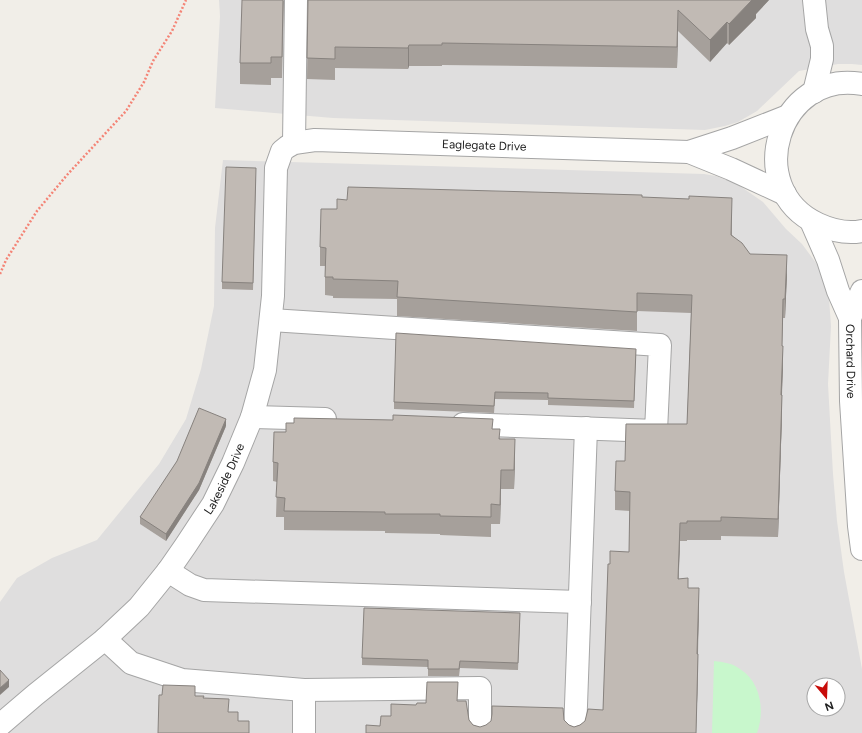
<svg xmlns="http://www.w3.org/2000/svg" width="862" height="733" font-family="Figtree,sans-serif">
  <style>
    .residential { fill: #dfdede; fill-rule: evenodd }
    .park { fill: #c8f7cc }
    .lines { fill: none; stroke-linecap: round; stroke-linejoin: round }
    .minor-casing { stroke: #a5a5a5; stroke-width: 24 }
    .path { stroke: #f48476; stroke-width: 2.5; stroke-dasharray: 2 2; stroke-linecap: butt }
    .minor { stroke: #fff; stroke-width: 22 }
    .wall { fill: #a6a09b }
    .shaded-wall { fill: #87827e }
    .building { fill: #c1bab4; stroke: #87827e }
    .labels { text-anchor: middle; stroke-width: 3; stroke-linejoin: round; paint-order: stroke }
    .street-label { font-size: 12px; fill: #212121; stroke: #fff }
  </style>
  <rect width="100%" height="100%" fill="#f1eee8"/>
  <g class="residential">
    <path d="M219 0H862V65L852 64H838L799 71 757 111 738 122 725 126 705 130 333 118 215 108 220 16Z"/>
    <path d="M223 160 704 174 716 176 737 184 763 202 786 229 802 244 819 267 823 278 829 298 831 326 828 384 833 474 837 521 844 572 862 669V733H0V602L17 578 52 558 97 540 159 464 186 419 201 369 214 306 215 228ZM814 685H838V709H814Z"/>
  </g>
  <path class="park" d="M714 661C723 662 732 663 740 669 761 682 765 711 757 733H712Z"/>
  <g class="lines">
    <defs>
      <g id="minor">
        <path d="M862 84C779 69 741 188 818 224 831 230 847 234 862 231"/>
        <path d="M814 92 822 59V46L817 29 814 0"/>
        <path d="M294 143 296 0"/>
        <path d="M689 152 731 169 785 194"/>
        <path id="s1" d="M811 221 828 260 838 291 850 318 851 401 859 526 862 549"/>
        <path d="M850 318 862 291"/>
        <path d="M271 320 660 345 656 431 463 424"/>
        <path d="M252 417 325 419"/>
        <path d="M168 571 190 585 204 590 580 602"/>
        <path d="M105 639 131 663 182 680 304 690 480 688V733"/>
        <path id="s2" d="M0 725 35 695 105 639 139 607 168 571 186 545 213 504 233 463 252 417 265 370 273 296 276 168 282 151 287 147 294 143 315 140 689 152 732 138 788 116"/>
        <path d="M304 733V690"/>
        <path d="M575 733 586 428"/>
      </g>
    </defs>
    <use href="#minor" class="minor-casing"/>
    <path class="path" d="M0 274 6 260 37 211 67 175 126 111 144 82 153 61 172 31 186 0"/>
    <use href="#minor" class="minor"/>
  </g>
  <g class="wall">
    <path d="M284 0 282 78H271V85L240 84V63Z"/>
    <path d="M308 0H769L756 14V18L729 45 727 43 710 62 678 31 677 68 442 65V66H409L408 69 335 68V80L307 79Z"/>
    <path d="M256 175 253 290 222 289V282Z"/>
    <path d="M642 197 732 216V235L750 254 787 274 785 318H783L782 346 783 365 782 395V414L778 537 721 536V540H687V541H680L678 579 688 588 699 607 698 654V673L696 733H366L380 726 391 716 416 705 426 703 458 701 469 720 473 725 480 727 564 720 569 725 574 727 580 725 603 710 610 564 629 552 630 511 615 510V491L625 461 687 424 691 313 637 311V331L397 316V299L333 298V296L325 295V266H320V247L347 200Z"/>
    <path d="M636 349 634 408 548 405V400L495 399 494 413 394 409V402Z"/>
    <path d="M226 426 199 490 166 541 140 524V517Z"/>
    <path d="M493 429 515 458 514 489H501L500 524H491V537L440 535V534L385 533V531L284 530V517H276L277 482 273 481V462Z"/>
    <path d="M520 620 518 670 460 668 459 676H428V667L362 665V658Z"/>
  </g>
  <g class="shaded-wall">
    <path d="M752 0H769L756 14V18L729 45V24Z"/>
    <path d="M678 10V31L677 68V47Z"/>
    <path d="M727 22V43L710 62V40Z"/>
    <path d="M409 45V66L408 69V48Z"/>
    <path d="M787 255V274L785 318V299Z"/>
    <path d="M783 346V365L781 413V395Z"/>
    <path d="M782 395V414L778 537V519Z"/>
    <path d="M226 419V426L199 490 166 541V534Z"/>
    <path d="M515 439V458L514 489V470Z"/>
    <path d="M501 470V489L500 524V505Z"/>
    <path d="M680 523V541L678 597V579Z"/>
    <path d="M699 588V607L697 673V654Z"/>
    <path d="M698 654V673L696 733Z"/>
    <path d="M9 680V687L0 695V688Z"/>
  </g>
  <g class="building">
    <path d="M242 0H283L282 57H271V63H240Z"/>
    <path d="M308 0H752L729 24 727 22 710 40 678 10 677 47 442 43V45H409L408 48 335 47V59L307 58Z"/>
    <path d="M226 167 256 168 253 283 222 282Z"/>
    <path d="M348 187 642 195V197L689 199V196L732 198 731 235 742 243 750 254 787 255 785 299H783L782 346H783L781 395H782L778 519 721 517V521H687V523H680L678 579 688 578V588H699L697 654H698L696 733H366V725L380 726 381 716H391V704L416 705 417 703H426L427 682H458L457 701H466L469 720 473 725 480 727 486 725 491 721 492 714V706L563 708 564 720 569 725 574 727 580 725 585 721 588 709 603 710 608 564H610V551L629 552 630 492 615 491 616 461H625L626 424H687L692 295 637 293V312L397 297 398 281 333 279V277H325L326 248 320 247 321 209H337V199L347 200Z"/>
    <path d="M396 333 636 349 634 401 548 398V393L495 392 494 406 394 402Z"/>
    <path d="M199 408 226 419 199 483 166 534 140 517 177 461Z"/>
    <path d="M393 415 493 419 492 429H500L499 439H515L514 470H501L500 505 491 504V517L440 516V514H385V512L284 511 285 498 276 497 278 463 273 462 274 432H286V423H294V418L393 420Z"/>
    <path d="M364 608 520 613 518 663 460 661 459 669H428V660L362 658Z"/>
    <path d="M0 670 9 680 0 688Z"/>
    <path d="M163 685 195 686V696H204L203 698 229 699 228 712H238V721H249V733H158L159 695H162Z"/>
  </g>
  <g class="labels">
    <g class="street-label">
      <text dy="4" stroke="none"><textPath href="#s2" startOffset="879">Eaglegate Drive</textPath></text>
      <text dy="4" stroke="none"><textPath href="#s1" startOffset="148">Orchard Drive</textPath></text>
      <text dy="4" stroke="none"><textPath href="#s2" startOffset="337">Lakeside Drive</textPath></text>
    </g>
  </g>
  <g transform="translate(826 697) rotate(161)"><circle r="19" fill="#ffffff" stroke="#a6a6a6"/>
  <path d="M0-3L7 15L0 10L-7 15Z" fill="#c80c09"/>
  <text y="-6" font-size="11" font-weight="bold" text-anchor="middle" fill="#212121">N</text>
  </g>
</svg>
